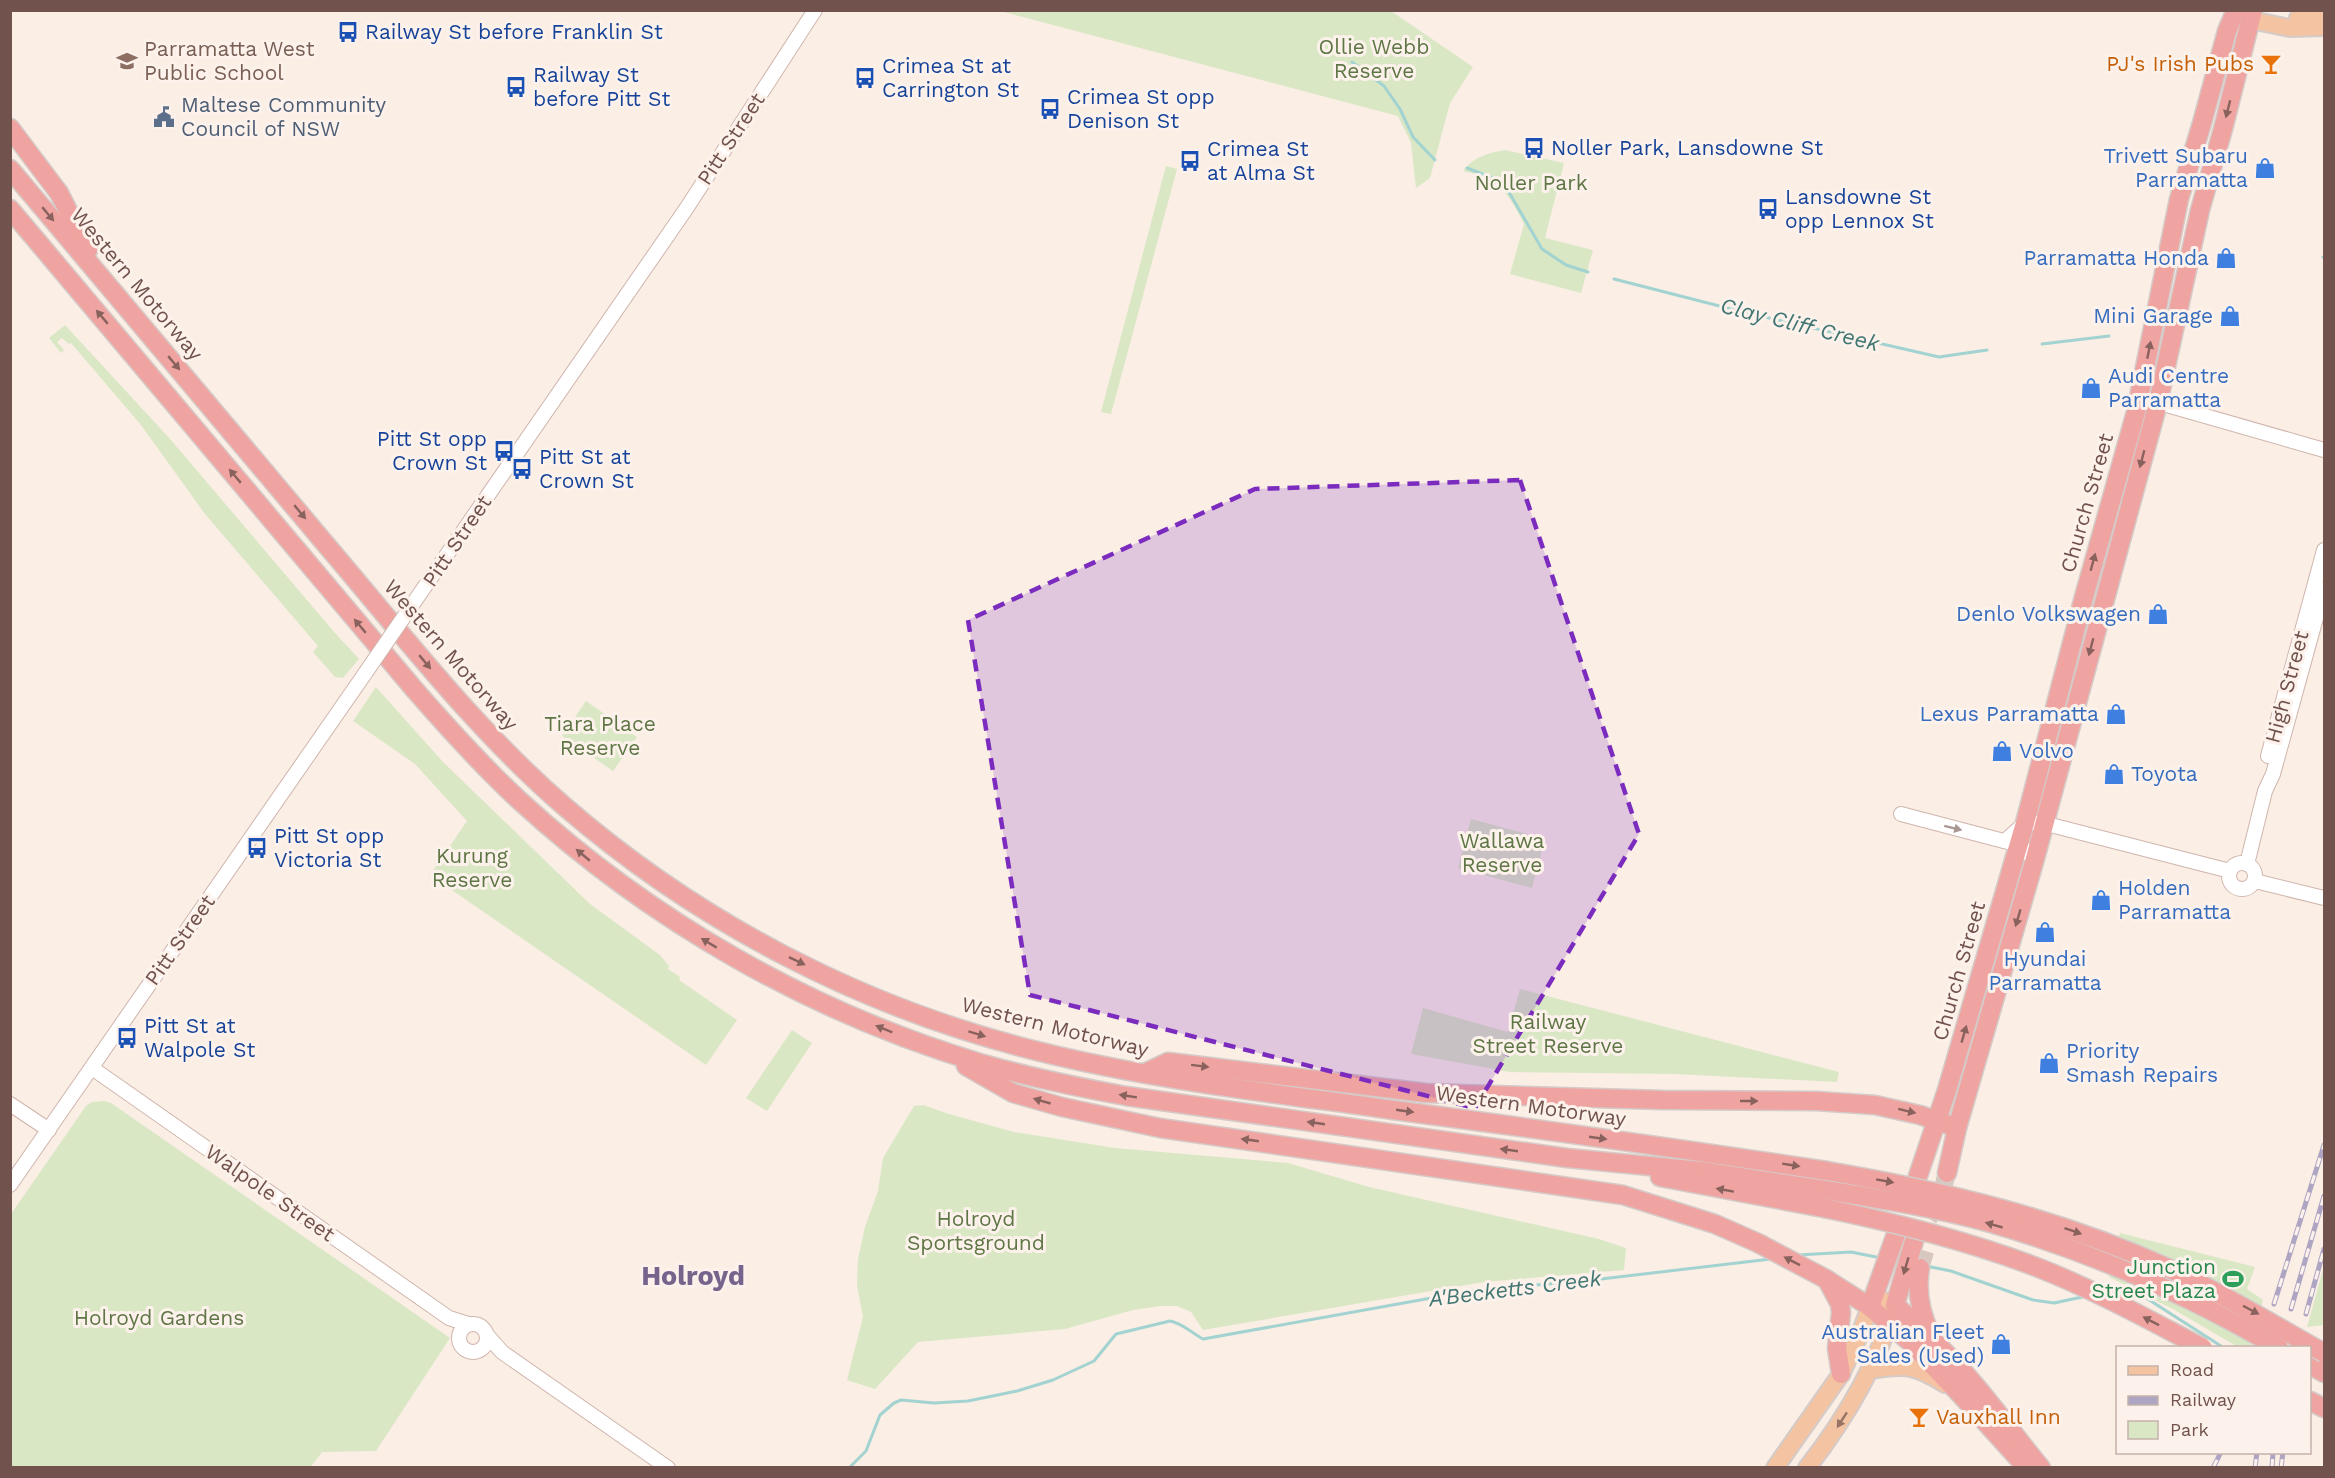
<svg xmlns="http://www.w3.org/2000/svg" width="2335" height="1478" font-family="'Work Sans',sans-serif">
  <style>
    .green { fill: #dae7c5 }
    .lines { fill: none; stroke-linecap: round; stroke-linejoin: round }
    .stream { stroke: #a2d3d0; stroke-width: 3 }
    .highway-tunnel { stroke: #d8c7bf; stroke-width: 18; stroke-dasharray: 18 9; stroke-linecap: butt }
    .secondary-casing { stroke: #d0b5ad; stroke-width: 16 }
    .primary-casing { stroke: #d4cbc9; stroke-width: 20 }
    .highway-casing { stroke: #d4cbc9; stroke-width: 21 }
    .secondary { stroke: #fff; stroke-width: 14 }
    .primary { stroke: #f4c4a2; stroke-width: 16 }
    .highway { stroke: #f0a4a1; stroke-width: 18 }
    .rail-casing { stroke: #aea5c3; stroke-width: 5 }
    .rail { stroke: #fdf2eb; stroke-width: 3; stroke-dasharray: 9; stroke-linecap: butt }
    .secondary-bridge-casing { stroke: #d0b5ad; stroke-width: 16; stroke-linecap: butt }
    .highway-bridge-casing { stroke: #d4cbc9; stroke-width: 21; stroke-linecap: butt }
    .secondary-bridge { stroke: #fff; stroke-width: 14 }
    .highway-bridge { stroke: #f0a4a1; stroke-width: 18 }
    .oneway { fill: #8a625d }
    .oneway2 { fill: #aa9794 }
    .oneway3 { fill: #987466 }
    .marked { fill: #7b2cbf; fill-opacity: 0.2; stroke: #7b2cbf; stroke-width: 4.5; stroke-dasharray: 12 8; stroke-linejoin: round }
    .labels { text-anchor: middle; stroke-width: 6; stroke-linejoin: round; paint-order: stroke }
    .transit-label { font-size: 21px; fill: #164399; stroke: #fdf2eb; text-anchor: start }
    .park-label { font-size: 21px; fill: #5e7645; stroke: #fdf2eb }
    .education-label { font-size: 21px; fill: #785e54; stroke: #fdf2eb; text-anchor: start }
    .food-label { font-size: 21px; fill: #c56008; stroke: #fdf2eb; text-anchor: end }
    .service-label { font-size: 21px; fill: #4e5e75; stroke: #fdf2eb; text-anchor: start }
    .street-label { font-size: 21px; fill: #71524c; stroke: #fdf2eb }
    .shop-label { font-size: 21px; fill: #366cbe; stroke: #fdf2eb; text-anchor: end }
    .leisure-label { font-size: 21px; fill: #27864d; stroke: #fdf2eb; text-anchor: end }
    .water-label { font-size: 22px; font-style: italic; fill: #417673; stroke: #fdf2eb }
    .district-label { font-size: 27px; font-weight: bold; fill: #77648d; stroke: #fdf2eb }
  </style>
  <rect width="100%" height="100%" fill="#faeee5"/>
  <g class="green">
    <path d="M1000 11H1391L1473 67 1450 103 1430 178 1416 188 1411 143 1398 116Z"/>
    <path d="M1505 150 1564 163 1545 238 1593 250 1581 293 1510 274 1524 224C1509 193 1498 178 1463 171 1473 157 1488 153 1505 150Z"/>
    <path d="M1166 166 1177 169 1111 414 1101 412Z"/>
    <path d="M65 325 171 440 335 633 359 659 343 678 335 677 313 652 318 646 205 514 141 425 71 343 69 344 62 338 57 342 64 350 61 353 49 338Z"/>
    <path d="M376 687 443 762 590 904 660 955 669 966 668 969 680 977 679 980 737 1020 706 1065 430 875 467 821 415 764 353 721Z"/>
    <path d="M586 701 637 737 613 771 562 736Z"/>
    <path d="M1471 819 1545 839 1532 888 1458 868Z"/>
    <path d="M1520 989 1839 1072 1837 1082 1674 1074 1510 1072 1411 1054 1423 1008 1508 1032Z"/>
    <path d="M792 1030 812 1043 767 1111 746 1098Z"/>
    <path d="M104 1101 111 1103 450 1338 376 1451 322 1452 310 1468 11 1467V1214L86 1106 92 1102Z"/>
    <path d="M923 1105 949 1114 1014 1132 1115 1148 1288 1163 1369 1187 1599 1239 1626 1248 1624 1270 1484 1282 1203 1330 1191 1312 1177 1306H1160L1133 1310 1065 1329 918 1342 875 1389 847 1380 863 1317 857 1286 858 1259 865 1227 878 1191 883 1158 914 1106Z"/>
    <path d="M2120 1233 2255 1267 2247 1289 2263 1300 2251 1347H2238L2173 1309 2109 1277Z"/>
    <path d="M2324 1266V1325L2307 1327Z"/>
  </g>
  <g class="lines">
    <g class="stream">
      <path d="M1352 62 1384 86 1400 109 1413 137 1435 160"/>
      <path d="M1467 168 1503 182 1542 249 1566 265 1588 272"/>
      <path d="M2323 257H2324"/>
      <path d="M1614 279 1739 311 1939 357 1987 350"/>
      <path d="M2042 344 2109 336"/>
      <path d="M1798 1255 1851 1252 1881 1258"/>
      <path d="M1926 1266 1951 1271 2033 1300 2054 1303 2087 1296"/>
      <path d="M2107 1291 2112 1290 2143 1296 2221 1346"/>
      <path d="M849 1468 866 1451 880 1415 894 1403 901 1400 934 1403 968 1401 1017 1391 1053 1380 1094 1361 1116 1334 1170 1321C1182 1323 1192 1333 1203 1339L1476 1290 1584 1281 1771 1259"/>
    </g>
    <g class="highway-tunnel">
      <path d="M1914 1241 1939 1202 1947 1173"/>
      <path d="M1920 1268 1935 1219"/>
    </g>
    <defs>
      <g id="secondary">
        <path d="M2139 397 2324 450"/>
        <path d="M410 608 686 209 815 10"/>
        <path d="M2268 756 2324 550"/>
        <path d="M1901 814 2019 845 2028 852 2034 862"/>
        <path d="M2005 841 2025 823H2043L2230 871"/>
        <circle cx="2242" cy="876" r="13"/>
        <path d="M2247 864 2265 791 2273 774 2324 589"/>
        <path d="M2255 881 2324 898"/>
        <path d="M92 1068 449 1318 468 1324"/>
        <path d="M10 1104 49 1130"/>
        <path d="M10 1185 366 672"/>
        <circle cx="473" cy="1338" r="14"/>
        <path d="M487 1335 502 1352 668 1468"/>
      </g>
      <g id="primary">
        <path d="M2298 18 2324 15"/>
        <path d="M2251 20 2290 28 2324 27"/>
        <path d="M1870 1370C1905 1364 1915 1365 1945 1384"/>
        <path d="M1775 1468 1841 1374 1860 1334 1870 1307"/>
        <path d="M1807 1468C1846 1418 1877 1366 1895 1305 1886 1301 1881 1299 1872 1302"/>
      </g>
      <g id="highway">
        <path d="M10 128 59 193 88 250"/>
        <path d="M10 169C117 295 223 421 328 547 404 636 475 729 564 806 699 923 863 1008 1037 1051 1153 1080 1274 1093 1393 1110 1538 1129 1683 1149 1827 1171"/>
        <path d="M10 209 414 689C448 728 482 766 520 801 651 921 810 1012 980 1063 1028 1077 1077 1087 1126 1096L1567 1158 1701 1171 1825 1190"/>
        <path d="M966 1066 1013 1093 1062 1107 1160 1128 1623 1195 1715 1224 1758 1243 1826 1279 1870 1307 1910 1342 1960 1394 2027 1468"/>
        <path d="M1145 1073 1168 1062 1426 1093 1663 1100 1816 1101 1875 1105 1920 1115 1949 1125"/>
        <path d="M1947 1173 1957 1128 2034 862 2158 403 2200 210 2223 129 2253 10"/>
        <path d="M1918 1176 1947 1090 2025 823 2084 597 2136 412 2179 199 2202 123 2227 31 2236 10"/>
        <path d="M1660 1177 1824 1208"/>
        <path d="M1914 1241 1895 1305C1923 1330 1950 1355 1974 1384 1997 1411 2018 1440 2041 1468"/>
        <path d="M1920 1268C1916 1292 1920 1312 1930 1333"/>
        <path d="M1827 1280 1840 1304 1841 1313 1837 1348 1841 1374"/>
        <path d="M1870 1307 1895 1237"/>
        <path d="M2310 1365 2324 1373"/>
        <path d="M2310 1401 2324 1408"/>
      </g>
    </defs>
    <use href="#secondary" class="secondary-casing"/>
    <use href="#primary" class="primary-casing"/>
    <use href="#highway" class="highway-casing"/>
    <use href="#secondary" class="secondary"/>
    <use href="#primary" class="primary"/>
    <use href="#highway" class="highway"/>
    <defs>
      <g id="rail">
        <path d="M2274 1304 2324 1145"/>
        <path d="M2291 1309 2324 1196"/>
        <path d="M2306 1314 2324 1249"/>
        <path d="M2213 1468 2221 1452"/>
        <path d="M2255 1468 2257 1452"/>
        <path d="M2272 1468 2273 1452"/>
        <path d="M2281 1468 2283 1452"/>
      </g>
    </defs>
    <use href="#rail" class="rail-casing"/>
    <use href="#rail" class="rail"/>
    <defs>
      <path id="secondary-bridge" d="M366 672 410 608"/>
      <g id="highway-bridge">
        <path d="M1827 1171C1945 1191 2059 1219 2168 1268 2222 1293 2272 1324 2324 1353"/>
        <path d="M1825 1190C1881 1199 1936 1208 1991 1223 2091 1252 2189 1295 2279 1348"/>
        <path d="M1824 1208C1897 1223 1969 1241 2039 1268 2095 1290 2149 1320 2203 1348"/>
      </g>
    </defs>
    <use href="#secondary-bridge" class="secondary-bridge-casing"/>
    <use href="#highway-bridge" class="highway-bridge-casing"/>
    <use href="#secondary-bridge" class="secondary-bridge"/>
    <use href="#highway-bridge" class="highway-bridge"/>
  </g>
  <defs><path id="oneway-solid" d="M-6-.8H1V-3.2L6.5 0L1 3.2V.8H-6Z" transform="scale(1.5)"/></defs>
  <g class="oneway">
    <use href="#oneway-solid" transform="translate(2228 109) rotate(104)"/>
    <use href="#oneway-solid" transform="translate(48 214) rotate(50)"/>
    <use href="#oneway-solid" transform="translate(102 317) rotate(-130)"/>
    <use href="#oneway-solid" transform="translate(2149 350) rotate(-79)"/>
    <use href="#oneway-solid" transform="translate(174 363) rotate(50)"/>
    <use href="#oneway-solid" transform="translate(2142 459) rotate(105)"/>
    <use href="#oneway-solid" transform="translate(235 476) rotate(-130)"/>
    <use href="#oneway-solid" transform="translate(300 512) rotate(50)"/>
    <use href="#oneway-solid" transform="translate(2093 562) rotate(-75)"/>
    <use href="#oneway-solid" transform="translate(360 626) rotate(-130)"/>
    <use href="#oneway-solid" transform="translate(2091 647) rotate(105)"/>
    <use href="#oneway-solid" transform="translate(425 662) rotate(50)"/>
    <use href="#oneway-solid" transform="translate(583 855) rotate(-140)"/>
    <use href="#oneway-solid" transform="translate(2018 918) rotate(106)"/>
    <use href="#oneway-solid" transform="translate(709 943) rotate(-149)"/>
    <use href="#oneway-solid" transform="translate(797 961) rotate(26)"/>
    <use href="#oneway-solid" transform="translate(884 1029) rotate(-158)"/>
    <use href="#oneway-solid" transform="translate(977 1034) rotate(17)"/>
    <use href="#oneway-solid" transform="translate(1964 1034) rotate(-74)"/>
    <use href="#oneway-solid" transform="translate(1200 1066) rotate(7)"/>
    <use href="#oneway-solid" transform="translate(1128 1096) rotate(-171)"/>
    <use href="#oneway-solid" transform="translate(1042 1101) rotate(-164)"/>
    <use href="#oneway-solid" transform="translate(1749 1101)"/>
    <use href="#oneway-solid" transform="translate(1405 1111) rotate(8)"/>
    <use href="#oneway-solid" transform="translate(1907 1111) rotate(14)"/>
    <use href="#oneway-solid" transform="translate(1316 1123) rotate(-172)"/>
    <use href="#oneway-solid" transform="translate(1598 1138) rotate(8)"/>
    <use href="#oneway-solid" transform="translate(1250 1140) rotate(-172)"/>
    <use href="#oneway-solid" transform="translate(1509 1150) rotate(-172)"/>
    <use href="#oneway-solid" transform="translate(1791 1165) rotate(9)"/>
    <use href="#oneway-solid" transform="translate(1885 1181) rotate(10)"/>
    <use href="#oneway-solid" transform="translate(1725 1190) rotate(-170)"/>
    <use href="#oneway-solid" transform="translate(1994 1225) rotate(-164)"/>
    <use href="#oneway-solid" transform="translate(2073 1231) rotate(19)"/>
    <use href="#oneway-solid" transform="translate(1792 1261) rotate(-153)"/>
    <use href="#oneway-solid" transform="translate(1906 1266) rotate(106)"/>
    <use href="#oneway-solid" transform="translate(2251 1310) rotate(28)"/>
    <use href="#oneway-solid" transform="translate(2151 1321) rotate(-153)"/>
  </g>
  <use class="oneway2" href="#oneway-solid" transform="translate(1953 828) rotate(14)"/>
  <use class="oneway3" href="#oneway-solid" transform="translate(1842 1420) rotate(123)"/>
  <path class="marked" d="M1520 480 1639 834 1475 1108 1030 995 968 620 1255 489Z"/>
  <defs>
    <symbol id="bus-bare" viewBox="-9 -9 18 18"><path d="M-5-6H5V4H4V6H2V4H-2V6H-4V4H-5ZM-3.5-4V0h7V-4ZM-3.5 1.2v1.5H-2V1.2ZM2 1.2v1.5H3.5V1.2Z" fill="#1a4fb4" stroke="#fdf2eb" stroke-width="2.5" paint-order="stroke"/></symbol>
    <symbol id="school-bare" viewBox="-9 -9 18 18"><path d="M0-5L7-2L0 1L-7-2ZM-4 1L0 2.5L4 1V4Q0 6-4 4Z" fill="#8d6e63" stroke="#fdf2eb" stroke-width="2.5" paint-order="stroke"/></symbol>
    <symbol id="bar-bare" viewBox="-9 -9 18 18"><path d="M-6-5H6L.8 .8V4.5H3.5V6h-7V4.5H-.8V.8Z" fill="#e8710a" stroke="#fdf2eb" stroke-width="2.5" paint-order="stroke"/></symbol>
    <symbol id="civic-bare" viewBox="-9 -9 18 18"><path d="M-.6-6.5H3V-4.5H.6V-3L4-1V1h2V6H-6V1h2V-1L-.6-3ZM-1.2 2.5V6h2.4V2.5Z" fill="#5c6f8a" stroke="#fdf2eb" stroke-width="2.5" paint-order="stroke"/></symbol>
    <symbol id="shop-bare" viewBox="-9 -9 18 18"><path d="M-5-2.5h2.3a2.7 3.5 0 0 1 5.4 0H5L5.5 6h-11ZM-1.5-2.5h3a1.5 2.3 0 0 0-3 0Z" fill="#3f7fe0" stroke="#fdf2eb" stroke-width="2.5" paint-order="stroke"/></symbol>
    <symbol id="stadium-bare" viewBox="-9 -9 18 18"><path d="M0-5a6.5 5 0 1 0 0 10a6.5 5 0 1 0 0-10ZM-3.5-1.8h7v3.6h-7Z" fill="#2e9e5b" stroke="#fdf2eb" stroke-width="2.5" paint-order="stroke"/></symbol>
  </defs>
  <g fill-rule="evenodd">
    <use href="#bus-bare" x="333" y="17" width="30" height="30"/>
    <use href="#school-bare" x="112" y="46" width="30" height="30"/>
    <use href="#bar-bare" x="2256" y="49" width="30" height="30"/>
    <use href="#bus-bare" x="850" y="63" width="30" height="30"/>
    <use href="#bus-bare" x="501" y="72" width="30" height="30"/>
    <use href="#bus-bare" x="1035" y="94" width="30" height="30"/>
    <use href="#civic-bare" x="149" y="102" width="30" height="30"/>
    <use href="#bus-bare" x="1519" y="133" width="30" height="30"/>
    <use href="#bus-bare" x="1175" y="146" width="30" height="30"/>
    <use href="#shop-bare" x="2250" y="153" width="30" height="30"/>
    <use href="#bus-bare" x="1753" y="194" width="30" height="30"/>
    <use href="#shop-bare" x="2211" y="243" width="30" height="30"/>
    <use href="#shop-bare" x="2215" y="301" width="30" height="30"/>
    <use href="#shop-bare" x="2076" y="373" width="30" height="30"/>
    <use href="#bus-bare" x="489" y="436" width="30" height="30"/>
    <use href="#bus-bare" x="507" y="454" width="30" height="30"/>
    <use href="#shop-bare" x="2143" y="599" width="30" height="30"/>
    <use href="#shop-bare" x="2101" y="699" width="30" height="30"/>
    <use href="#shop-bare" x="1987" y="736" width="30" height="30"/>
    <use href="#shop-bare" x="2099" y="759" width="30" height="30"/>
    <use href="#bus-bare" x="242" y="833" width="30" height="30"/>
    <use href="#shop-bare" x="2086" y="885" width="30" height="30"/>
    <use href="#shop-bare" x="2030" y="917" width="30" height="30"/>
    <use href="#bus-bare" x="112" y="1023" width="30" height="30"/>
    <use href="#shop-bare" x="2034" y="1048" width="30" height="30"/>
    <use href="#stadium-bare" x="2218" y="1264" width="30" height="30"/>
    <use href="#shop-bare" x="1986" y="1329" width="30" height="30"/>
    <use href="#bar-bare" x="1904" y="1402" width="30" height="30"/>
  </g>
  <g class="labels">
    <g class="transit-label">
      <text x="365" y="39">Railway St before Franklin St</text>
      <text x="882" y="73">Crimea St at<tspan x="882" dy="24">Carrington St</tspan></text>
      <text x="533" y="82">Railway St<tspan x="533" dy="24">before Pitt St</tspan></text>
      <text x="1067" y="104">Crimea St opp<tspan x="1067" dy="24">Denison St</tspan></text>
      <text x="1551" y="155">Noller Park, Lansdowne St</text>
      <text x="1207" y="156">Crimea St<tspan x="1207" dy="24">at Alma St</tspan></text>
      <text x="1785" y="204">Lansdowne St<tspan x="1785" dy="24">opp Lennox St</tspan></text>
      <text x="487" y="446" text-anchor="end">Pitt St opp<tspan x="487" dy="24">Crown St</tspan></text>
      <text x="539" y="464">Pitt St at<tspan x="539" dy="24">Crown St</tspan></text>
      <text x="274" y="843">Pitt St opp<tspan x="274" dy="24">Victoria St</tspan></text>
      <text x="144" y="1033">Pitt St at<tspan x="144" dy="24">Walpole St</tspan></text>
    </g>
    <g class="park-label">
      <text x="1374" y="54">Ollie Webb<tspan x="1374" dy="24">Reserve</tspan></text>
      <text x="1531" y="190">Noller Park</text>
      <text x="600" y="731">Tiara Place<tspan x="600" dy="24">Reserve</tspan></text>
      <text x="1502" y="848">Wallawa<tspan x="1502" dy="24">Reserve</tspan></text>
      <text x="472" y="863">Kurung<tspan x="472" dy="24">Reserve</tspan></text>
      <text x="1548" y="1029">Railway<tspan x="1548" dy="24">Street Reserve</tspan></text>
      <text x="976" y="1226">Holroyd<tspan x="976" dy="24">Sportsground</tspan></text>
      <text x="159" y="1325">Holroyd Gardens</text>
    </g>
    <g class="education-label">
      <text x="144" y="56">Parramatta West<tspan x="144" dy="24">Public School</tspan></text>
    </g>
    <g class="food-label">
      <text x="2254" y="71">PJ's Irish Pubs</text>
      <text x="1936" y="1424" text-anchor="start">Vauxhall Inn</text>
    </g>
    <g class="service-label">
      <text x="181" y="112">Maltese Community<tspan x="181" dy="24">Council of NSW</tspan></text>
    </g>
    <g class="street-label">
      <text transform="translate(731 139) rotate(-57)" y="7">Pitt Street</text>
      <text transform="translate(137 284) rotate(50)" y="7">Western Motorway</text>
      <text transform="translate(2087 503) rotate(-74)" y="7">Church Street</text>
      <text transform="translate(457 541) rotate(-56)" y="7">Pitt Street</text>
      <text transform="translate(451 655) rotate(49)" y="7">Western Motorway</text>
      <text transform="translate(2287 687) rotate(-75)" y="7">High Street</text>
      <text transform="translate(180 940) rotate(-55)" y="7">Pitt Street</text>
      <text transform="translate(1959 971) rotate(-74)" y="7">Church Street</text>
      <text transform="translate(1055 1027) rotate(14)" y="7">Western Motorway</text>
      <text transform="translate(1531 1106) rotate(8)" y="7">Western Motorway</text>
      <text transform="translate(270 1193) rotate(35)" y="7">Walpole Street</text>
    </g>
    <g class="shop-label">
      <text x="2248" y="163">Trivett Subaru<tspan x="2248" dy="24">Parramatta</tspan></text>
      <text x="2209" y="265">Parramatta Honda</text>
      <text x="2213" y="323">Mini Garage</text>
      <text x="2108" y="383" text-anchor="start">Audi Centre<tspan x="2108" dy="24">Parramatta</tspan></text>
      <text x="2141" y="621">Denlo Volkswagen</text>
      <text x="2099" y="721">Lexus Parramatta</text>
      <text x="2019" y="758" text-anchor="start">Volvo</text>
      <text x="2131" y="781" text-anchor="start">Toyota</text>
      <text x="2118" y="895" text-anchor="start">Holden<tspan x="2118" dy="24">Parramatta</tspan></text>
      <text x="2045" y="966" text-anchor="middle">Hyundai<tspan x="2045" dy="24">Parramatta</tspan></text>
      <text x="2066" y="1058" text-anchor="start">Priority<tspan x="2066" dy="24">Smash Repairs</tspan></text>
      <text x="1984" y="1339">Australian Fleet<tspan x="1984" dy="24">Sales (Used)</tspan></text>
    </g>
    <g class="leisure-label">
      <text x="2216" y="1274">Junction<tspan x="2216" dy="24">Street Plaza</tspan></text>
    </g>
    <g class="water-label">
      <text transform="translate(1800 324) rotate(14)" y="8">Clay Cliff Creek</text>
      <text transform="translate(1515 1288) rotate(-7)" y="8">A'Becketts Creek</text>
    </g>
    <g class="district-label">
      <text x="693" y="1285">Holroyd</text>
    </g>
  </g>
  <rect width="2335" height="1478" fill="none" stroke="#71524c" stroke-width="24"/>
  <rect x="2116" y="1346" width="195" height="108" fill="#fdf2eb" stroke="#c5b2ab" stroke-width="1.5"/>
  <rect x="2128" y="1366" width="30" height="9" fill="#f4c4a2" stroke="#c5b2ab" stroke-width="1.5"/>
  <text x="2170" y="1376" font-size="18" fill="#71524c">Road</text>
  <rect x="2128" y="1396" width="30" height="9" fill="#aea5c3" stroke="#c5b2ab" stroke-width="1.5"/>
  <text x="2170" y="1406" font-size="18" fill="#71524c">Railway</text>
  <rect x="2128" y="1421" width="30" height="18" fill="#dae7c5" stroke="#c5b2ab" stroke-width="1.5"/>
  <text x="2170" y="1436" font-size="18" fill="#71524c">Park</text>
</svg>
